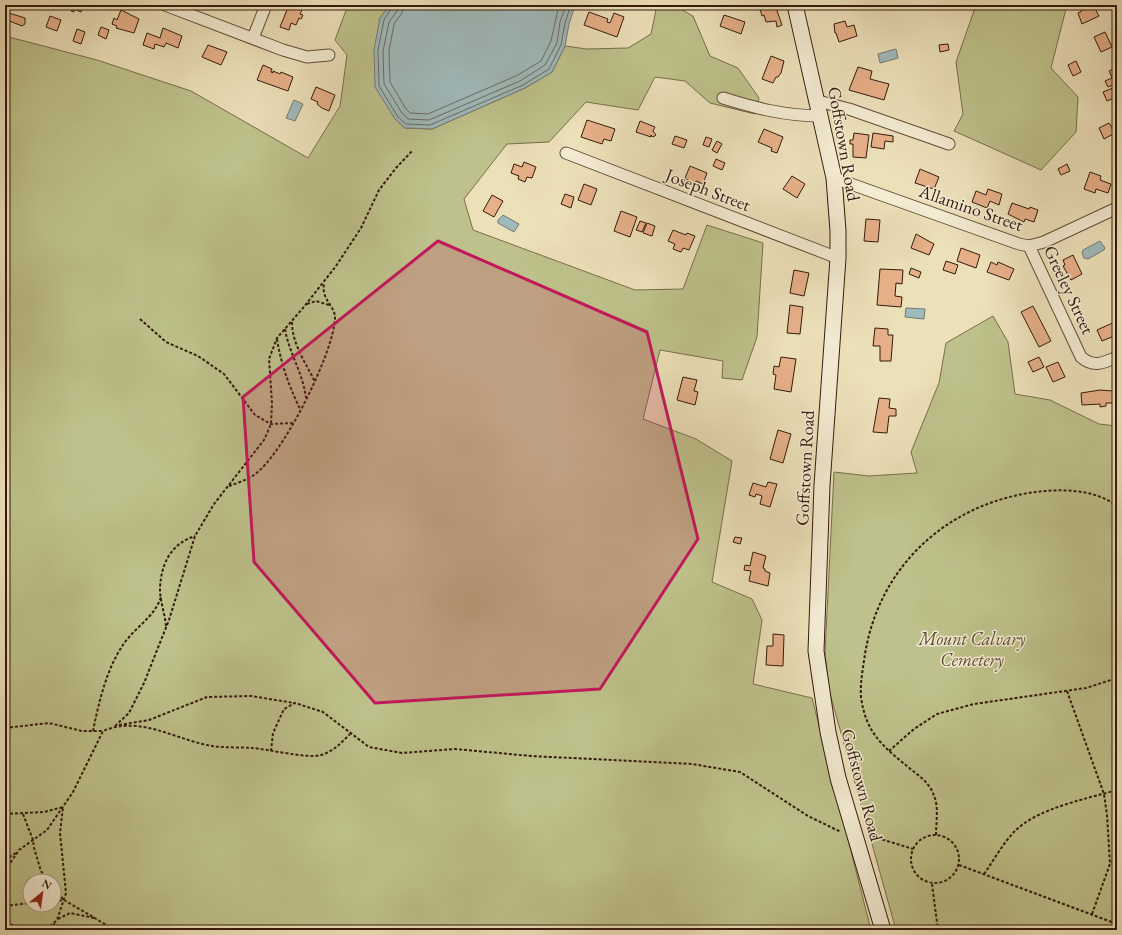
<svg xmlns="http://www.w3.org/2000/svg" width="1122" height="935" font-family="'EB Garamond',serif">
  <style>
    .green { fill: #bec18b; stroke: #796e4c; fill-rule: evenodd }
    .water { fill: #9fbabb; stroke: #747a75 }
    .lines { fill: none; stroke-linecap: round; stroke-linejoin: round }
    .shore { stroke: #6a6a64; stroke-width: 1 }
    .building { fill: #e6b088; stroke: #341a0c }
    .minor-casing { stroke: #624c37; stroke-width: 13 }
    .secondary-casing { stroke: #341a0c; stroke-width: 17 }
    .path { stroke: #341a0c; stroke-width: 2; stroke-dasharray: 3 2; stroke-linecap: butt }
    .minor { stroke: #f3ebd2; stroke-width: 11 }
    .secondary { stroke: #f3ebd2; stroke-width: 15 }
    .marked { fill: #c2185b; fill-opacity: 0.2; stroke: #c2185b; stroke-width: 3; stroke-linejoin: round }
    .labels { text-anchor: middle; stroke-width: 3; stroke-linejoin: round; paint-order: stroke }
    .street-label { font-size: 18px; fill: #341a0c; stroke: #f3ebd2 }
    .park-label { font-size: 18px; font-style: italic; fill: #5d4c32; stroke: #f3ebd2 }
  </style>
  <rect width="100%" height="100%" fill="#ece0b9"/>
  <filter id="stains"><feTurbulence type="fractalNoise" baseFrequency=".005" numOctaves="4"/><feColorMatrix values="0 0 0 0 .2 0 0 0 0 .09 0 0 0 0 .02 0 0 0 .5 -.17"/></filter>
  <radialGradient id="worn" r=".72"><stop offset=".6" stop-color="#630" stop-opacity="0"/><stop offset="1" stop-color="#630" stop-opacity=".3"/></radialGradient>
  <g class="green">
    <path d="M348 5H390L380 18 395 119 405 128 432 129 525 88 552 72 565 46 587 49 628 48 651 34 657 5H677V7L693 16 710 56 738 68 759 98 755 114 710 103 685 81 655 77 638 110 586 102 549 142 507 144 464 199 473 230 635 290 683 289 707 225 763 243 757 337 742 380 722 378 723 361 660 350 643 419 696 439 732 461 712 582 752 599 762 620 753 684 812 698 871 930H5V36L97 60 191 91 308 158 340 106 347 55 335 40ZM30 881H54V905H30Z"/>
    <path d="M976 5H1067L1051 68 1078 97 1076 132 1041 170 954 131 963 114 956 62Z"/>
    <path d="M993 316 1008 342 1015 394 1050 400 1099 424 1117 426V930H896L829 690 825 653 834 472 869 476 917 473 911 452 939 383 946 343Z"/>
  </g>
  <g class="water">
    <path d="M390 5H575L569 24 565 46 552 72 525 88 432 129 405 128 395 119 375 87 374 50 380 18Z"/>
    <path d="M896 49 898 58 880 63 878 54Z"/>
    <path d="M294 100 303 104 295 121 286 118Z"/>
    <path d="M503 215 519 224 514 232 498 223V220Z"/>
    <path d="M1100 241 1105 248 1104 250 1088 259 1084 258 1082 253 1083 250Z"/>
    <path d="M906 308 925 309 924 319 905 317Z"/>
  </g>
  <g class="lines">
    <g class="shore">
      <path d="M393 5 384 20 378 50 379 86 398 117 406 124 430 125 523 85 549 69 561 45 565 23 571 5"/>
      <path d="M398 5 397 11 389 22 383 51 384 84 402 113 408 119 429 120 520 81 545 65 557 43 560 22 566 5"/>
      <path d="M404 5 402 13 394 24 389 51 390 82 406 109 410 113 428 114 518 75 541 61 551 41 559 5"/>
    </g>
  </g>
  <g class="building">
    <path d="M63 5H84L81 12 74 9V12L71 11 72 9Z"/>
    <path d="M289 5 304 6 300 14 303 15 301 19 299 18 296 25 291 23 289 30 280 27Z"/>
    <path d="M756 5H775L782 25 777 27 776 21 766 22 764 15 762 16 760 9 758 10Z"/>
    <path d="M1080 5H1093L1099 16 1082 24 1078 13 1082 11Z"/>
    <path d="M121 10 139 19 134 33 116 28 117 26 112 24 114 18 117 20Z"/>
    <path d="M589 12 608 19 607 22 610 23 614 13 624 17 617 37 584 25Z"/>
    <path d="M9 13 25 18V24L22 26 7 20Z"/>
    <path d="M724 15 745 22 741 34 720 26Z"/>
    <path d="M50 16 61 20 57 31 46 27Z"/>
    <path d="M845 21 847 27 854 25 857 36 839 42 836 33H835L834 24Z"/>
    <path d="M101 27 109 30 106 39 98 35Z"/>
    <path d="M163 28 182 36 178 48 166 43 164 47 155 44 154 49 143 45 147 33 160 38Z"/>
    <path d="M77 29 85 32 81 44 73 41Z"/>
    <path d="M1105 32 1112 47 1101 52 1094 37Z"/>
    <path d="M948 44 949 50 940 52 939 45Z"/>
    <path d="M208 45 227 52 221 65 202 57Z"/>
    <path d="M771 56 784 61 781 73 778 77H776L773 83 762 79Z"/>
    <path d="M1076 61 1081 72 1073 76 1068 65Z"/>
    <path d="M263 65 272 69 271 72 273 73V71L280 74 281 72 293 77 288 91 257 80Z"/>
    <path d="M858 67 872 71 870 79 889 84 884 100 849 90Z"/>
    <path d="M1117 67V85L1115 84 1108 87 1105 81 1112 78 1109 71Z"/>
    <path d="M316 87 335 95 329 111 322 108 317 104 318 102 311 99Z"/>
    <path d="M1113 88 1116 97 1107 101 1103 92Z"/>
    <path d="M587 120 615 129 611 141 604 139 602 144 581 137Z"/>
    <path d="M640 121 655 127 653 131 656 135 653 137 651 135V137L636 132Z"/>
    <path d="M1109 123 1115 133 1104 139 1099 128Z"/>
    <path d="M764 129 783 137 777 153 771 151 772 148 758 142Z"/>
    <path d="M854 133 869 135 866 158 853 157V144H850V140H853Z"/>
    <path d="M873 133 893 136V142L885 141 884 149 871 147Z"/>
    <path d="M675 136 687 140 684 148 672 144Z"/>
    <path d="M706 137 712 139 709 147 703 145Z"/>
    <path d="M717 141 722 144 717 153 712 150Z"/>
    <path d="M716 159 725 163 722 170 713 166Z"/>
    <path d="M524 162 536 167 532 178 527 177 525 182 518 179 519 176 511 173 514 164 522 167Z"/>
    <path d="M1067 164 1070 171 1061 175 1058 169Z"/>
    <path d="M690 166 707 173 703 184 696 181 694 184 685 178Z"/>
    <path d="M920 169 939 177 934 189 915 183Z"/>
    <path d="M1090 172 1101 176 1100 180 1111 184 1108 193 1096 189 1095 193 1084 189Z"/>
    <path d="M792 176 805 184 797 198 783 189Z"/>
    <path d="M584 184 597 189 591 205 578 200Z"/>
    <path d="M988 189 1002 194 999 205 990 201 987 208 972 202 976 191 986 195Z"/>
    <path d="M565 194 574 197 571 208 561 204Z"/>
    <path d="M492 195 503 201 494 217 483 211Z"/>
    <path d="M1012 203 1029 209 1030 207 1038 210 1034 222 1025 219 1024 222 1008 214Z"/>
    <path d="M621 211 637 217 630 237 614 231Z"/>
    <path d="M866 219 880 220 878 242 864 241Z"/>
    <path d="M640 221 646 223 642 232 636 230Z"/>
    <path d="M647 223 655 226 652 236 643 233Z"/>
    <path d="M673 230 686 235 687 233 695 236 689 250 683 248 681 252 673 249 675 244 668 241Z"/>
    <path d="M916 234 934 244 929 255 911 248Z"/>
    <path d="M961 248 980 255 976 268 957 261Z"/>
    <path d="M1073 255 1082 274 1071 280 1063 266 1065 265 1063 260Z"/>
    <path d="M946 261 958 265 955 274 943 270Z"/>
    <path d="M991 262 997 265 998 262 1014 269 1009 280 987 272Z"/>
    <path d="M911 268 921 272 919 278 909 274Z"/>
    <path d="M880 269 903 270 902 284 896 283 895 296 902 297 901 307 877 305Z"/>
    <path d="M794 270 809 273 804 296 790 293Z"/>
    <path d="M790 305 803 307 800 334 787 333Z"/>
    <path d="M1033 306 1051 341 1039 347 1021 312Z"/>
    <path d="M1117 321V328L1114 329 1117 335 1102 341 1097 330Z"/>
    <path d="M875 328 888 329V335H893L891 361H880V346H873Z"/>
    <path d="M781 357 796 359 791 392 774 389 776 375 773 374 774 366 779 367Z"/>
    <path d="M1039 357 1044 367 1033 372 1028 362Z"/>
    <path d="M1058 362 1065 377 1053 382 1046 367Z"/>
    <path d="M683 377 697 380 694 391 698 392 695 405 677 400Z"/>
    <path d="M1100 390 1113 391 1114 403H1106V406L1100 407V404L1082 405 1081 393Z"/>
    <path d="M879 398 890 399 889 408 896 409V416H889L887 433 873 432Z"/>
    <path d="M778 430 791 434 783 463 770 459Z"/>
    <path d="M768 482 777 484 770 507 760 504 762 496 756 494 755 497 749 495 753 483 766 487Z"/>
    <path d="M735 537 742 538 740 544 733 542Z"/>
    <path d="M753 552 766 556 763 568 765 569V571L770 573 768 586 749 581 751 571 744 570 745 565 750 566Z"/>
    <path d="M773 634 784 635 783 666 766 665 767 646H773Z"/>
  </g>
  <g class="lines">
    <defs>
      <g id="minor">
        <path d="M165 5 283 50 307 57 329 55"/>
        <path d="M1116 5 1117 7"/>
        <path d="M253 38 266 5"/>
        <path d="M723 98C755 108 786 116 821 116"/>
        <path d="M818 101 849 109 949 144"/>
        <path d="M566 153 838 258"/>
        <path d="M834 178 1019 244 1029 246 1044 242 1117 208"/>
        <path d="M1029 246 1081 357C1094 368 1103 363 1117 357"/>
      </g>
      <path id="secondary" d="M795 5 834 178 838 231V258L822 485 816 651 828 732 838 778 883 930"/>
    </defs>
    <use href="#minor" class="minor-casing"/>
    <use href="#secondary" class="secondary-casing"/>
    <g class="path">
      <path d="M307 304 316 301 329 305"/>
      <path d="M140 319 166 342 198 356 224 374 255 415 271 424 293 423"/>
      <path d="M292 322C292 344 306 363 315 382"/>
      <path d="M285 329C289 353 303 373 306 398"/>
      <path d="M277 339C281 364 289 386 300 409"/>
      <path d="M229 486C237 483 247 480 254 475 283 455 333 354 335 319 336 306 321 301 324 283"/>
      <path d="M166 626C165 614 160 601 160 589 161 563 171 544 195 536"/>
      <path d="M1067 691 1104 794 1107 815 1110 864"/>
      <path d="M119 725 149 720 207 697 251 696 294 703"/>
      <path d="M115 726 129 713 144 683 169 620 195 536 214 504 264 440 271 424 272 403 269 359 277 338 303 308 336 266 361 228 379 190 396 168 413 150"/>
      <path d="M5 728 49 723 82 731H103"/>
      <path d="M93 731C99 701 107 667 125 642 137 626 155 616 161 597"/>
      <path d="M271 751 273 733 284 709 295 703 323 712 369 747 402 753 455 749 531 756 692 764 740 772 808 816 841 832"/>
      <path d="M889 751 914 729 937 714 974 704 1086 688 1117 678"/>
      <path d="M5 814 44 812 63 807 60 833 66 893 57 920 47 929 43 930"/>
      <path d="M23 814 33 840 34 848 41 871 47 881"/>
      <circle cx="935" cy="859" r="24"/>
      <path d="M868 835 913 849"/>
      <path d="M936 835C936 822 939 807 934 796 931 785 921 777 913 771 885 748 866 735 861 697 860 683 863 668 865 654 880 562 953 499 1045 491 1069 489 1097 491 1117 506"/>
      <path d="M5 860 16 853"/>
      <path d="M959 865 1117 924"/>
      <path d="M5 871 19 850 47 830 73 792 103 731C140 715 176 740 212 746 225 748 239 747 252 748 268 749 307 759 321 755 334 751 341 743 350 734"/>
      <path d="M984 874C994 860 1003 843 1015 831 1038 808 1086 799 1117 790"/>
      <path d="M932 884 938 930"/>
      <path d="M54 890 64 900"/>
      <path d="M54 901 64 900 115 930"/>
      <path d="M5 902 8 895V867"/>
      <path d="M5 906 30 903"/>
      <path d="M1092 914 1110 864 1117 859"/>
      <path d="M5 916 16 930"/>
      <path d="M58 919 70 913 94 918"/>
      <path d="M50 930 55 923"/>
      <path d="M90 930 97 927 108 926"/>
    </g>
    <use href="#minor" class="minor"/>
    <use href="#secondary" class="secondary"/>
  </g>
  <path class="marked" d="M438 241 647 332 698 539 600 689 375 703 254 562 243 397Z"/>
  <g class="labels">
    <g class="street-label">
      <text transform="translate(844 144) rotate(80)" y="6">Goffstown Road</text>
      <text transform="translate(708 190) rotate(21)" y="6">Joseph Street</text>
      <text transform="translate(971 208) rotate(19)" y="6">Allamino Street</text>
      <text transform="translate(1069 290) rotate(65)" y="6">Greeley Street</text>
      <text transform="translate(805 468) rotate(-87)" y="6">Goffstown Road</text>
      <text transform="translate(862 785) rotate(75)" y="6">Goffstown Road</text>
    </g>
    <g class="park-label">
      <text x="972" y="645">Mount Calvary<tspan x="972" dy="21">Cemetery</tspan></text>
    </g>
  </g>
  <rect width="1122" height="935" fill="none" stroke="#ece0b9" stroke-width="20"/>
  <rect x="6" y="6" width="1110" height="923" fill="none" stroke="#341a0c" stroke-width="2"/>
  <rect x="10" y="10" width="1102" height="915" fill="none" stroke="#341a0c"/>
  <g transform="translate(42 893) rotate(29)"><circle r="19" fill="#f3ebd2" stroke="#a79783"/>
  <path d="M0-3L7 15L0 10L-7 15Z" fill="#8f2418"/>
  <text y="-6" font-size="11" font-weight="bold" text-anchor="middle" fill="#341a0c">N</text>
  </g>
  <rect width="100%" height="100%" filter="url(#stains)"/>
  <rect width="100%" height="100%" fill="url(#worn)"/>
</svg>
